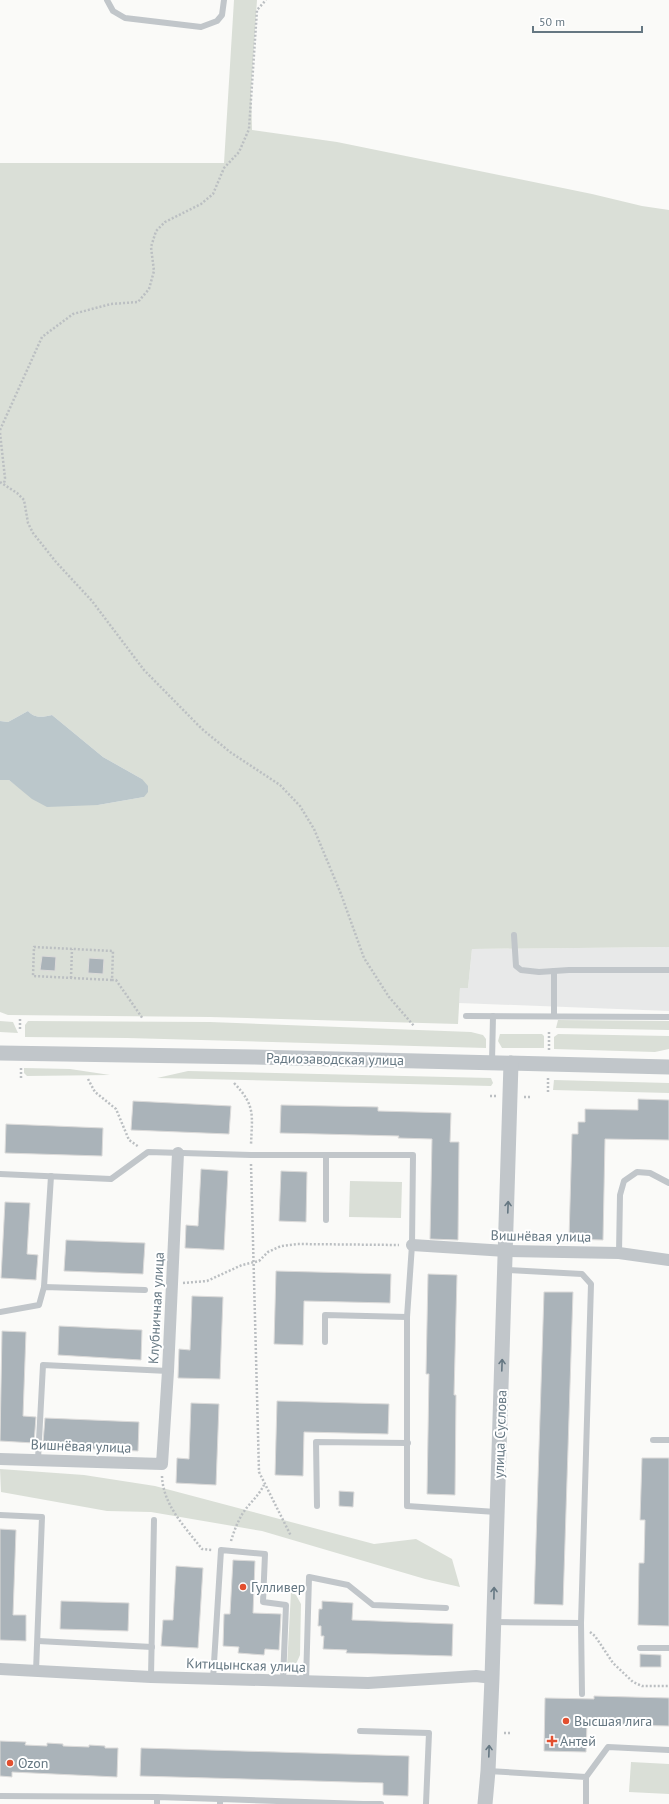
<svg xmlns="http://www.w3.org/2000/svg" width="669" height="1804" font-family="'PT Sans',sans-serif">
  <style>
    .built { fill: #e8e9e9 }
    .green { fill: #dadfd7 }
    .water { fill: #bbc7cb }
    .building { fill: #aab3b9; stroke: #dcdbda }
    .lines { fill: none; stroke-linecap: round; stroke-linejoin: round }
    .path { stroke: #bbbfc2; stroke-width: 2.5; stroke-dasharray: 2 2; stroke-linecap: butt }
    .service { stroke: #c1c6ca; stroke-width: 6 }
    .minor { stroke: #c1c6ca; stroke-width: 12 }
    .tertiary { stroke: #c1c6ca; stroke-width: 15 }
    .oneway { stroke: #657782 }
    .poi-dot { fill: #e24f2f; stroke: #fff; stroke-width: 1.5 }
    .labels { text-anchor: middle; stroke-width: 4; stroke-linejoin: round; paint-order: stroke }
    .street-label { font-size: 14px; fill: #657782; stroke: #fff }
    .poi-label { font-size: 14px; fill: #657782; stroke: #fff; text-anchor: start }
  </style>
  <rect width="100%" height="100%" fill="#fafaf8"/>
  <path class="built" d="M669 947V1011L459 1003 460 988H468L472 949Z"/>
  <g class="green">
    <path d="M234 0H257L251 91 252 130 337 142 592 194 642 206 669 210V947L472 949 468 988H460L458 1024 210 1017 8 1015 0 1012V780H9L21 789 98 805 144 797 142 779 103 757 52 715C43 717 35 719 28 711L8 722 0 721V163H224Z"/>
    <path d="M558 1020 669 1021V1030L556 1028Z"/>
    <path d="M0 1021 13 1022 18 1033 0 1032Z"/>
    <path d="M28 1021 210 1022 471 1032 483 1035 486 1039V1048L127 1038 25 1037V1025Z"/>
    <path d="M500 1034H542L544 1036V1048H502L498 1041Z"/>
    <path d="M558 1034 669 1036V1049L655 1052 554 1049V1037Z"/>
    <path d="M24 1068 70 1069 110 1075 27 1076 24 1073Z"/>
    <path d="M188 1071 491 1078 493 1083 491 1086 157 1078Z"/>
    <path d="M554 1080 669 1083V1093L553 1090Z"/>
    <path d="M350 1181 402 1182 401 1218 349 1217Z"/>
    <path d="M0 1469 84 1475 155 1486 374 1544 416 1539 452 1559 460 1587 425 1579 262 1531 151 1512 107 1511 1 1492Z"/>
    <path d="M291 1592 296 1595 301 1604 300 1655 296 1664 291 1669 287 1667Z"/>
    <path d="M631 1762 669 1764V1794L629 1792Z"/>
  </g>
  <path class="water" d="M28 711C35 719 43 717 52 715L103 757 142 779 148 786V792L144 797 98 805 47 807 32 799 9 780H0V721L8 722Z"/>
  <g class="building">
    <path d="M42 956 56 957 55 971 40 970Z"/>
    <path d="M89 958 104 959 103 974 88 973Z"/>
    <path d="M638 1099 669 1100V1140L605 1139 603 1240 569 1239 572 1134H578V1122H585V1109L638 1110Z"/>
    <path d="M133 1101 231 1106 229 1134 131 1130Z"/>
    <path d="M281 1105 378 1107V1111L451 1113 450 1142H459L458 1240 430 1239 432 1139 398 1138 399 1136 280 1133Z"/>
    <path d="M6 1124 103 1128 102 1156 5 1153Z"/>
    <path d="M201 1169 228 1171 224 1250 185 1248 186 1225 198 1226Z"/>
    <path d="M281 1171 307 1172 306 1222 279 1221Z"/>
    <path d="M5 1202 30 1203 27 1254 38 1255 36 1280 1 1278Z"/>
    <path d="M66 1240 145 1243 143 1274 64 1271Z"/>
    <path d="M276 1271 391 1274 390 1303 304 1301 303 1345 274 1344Z"/>
    <path d="M428 1274 457 1275 454 1395H456L455 1495 427 1494 429 1374H426Z"/>
    <path d="M544 1292H573L563 1605 534 1604Z"/>
    <path d="M192 1296 223 1297 220 1379 178 1378 179 1349 190 1350Z"/>
    <path d="M59 1326 142 1330 141 1360 58 1355Z"/>
    <path d="M2 1331 26 1332 23 1416 36 1417 34 1443 0 1441Z"/>
    <path d="M277 1401 389 1404 388 1434 304 1432 303 1476 275 1475Z"/>
    <path d="M191 1403 219 1404 216 1485 176 1483 177 1458 189 1459Z"/>
    <path d="M45 1418 139 1422 138 1451 55 1447V1444L43 1443Z"/>
    <path d="M642 1458H669V1626L638 1625 639 1563H644L645 1520H640Z"/>
    <path d="M339 1491 354 1492 353 1507 339 1506Z"/>
    <path d="M0 1529 16 1530 13 1615H26V1641L0 1640Z"/>
    <path d="M233 1560 255 1561 253 1613 281 1614 279 1650 265 1649 264 1655 238 1653 239 1647 223 1646 224 1614H230Z"/>
    <path d="M176 1566 203 1568 198 1648 161 1646 163 1620H173Z"/>
    <path d="M61 1601 129 1603 128 1631 60 1629Z"/>
    <path d="M322 1601 353 1603 352 1620 453 1624 452 1656 346 1653 347 1650 323 1649 324 1636H321V1626H318L319 1609H322Z"/>
    <path d="M640 1654 661 1655V1667H640Z"/>
    <path d="M594 1696 669 1698V1726L587 1724 586 1752 544 1751 545 1698 594 1699Z"/>
    <path d="M0 1741 26 1742 25 1745 47 1746V1743L63 1744V1746L89 1747V1745L105 1746V1748H118L117 1777 12 1772V1777L0 1776Z"/>
    <path d="M141 1748 409 1756 408 1796 383 1795V1783L140 1776Z"/>
  </g>
  <g class="lines">
    <g class="path">
      <path d="M0 430 42 337 73 314 111 304 138 302 149 289 154 271 151 247 156 231 165 222 201 204 213 194 224 168 239 152 249 129 257 10 266 0"/>
      <path d="M0 433 5 478 4 484"/>
      <path d="M0 482 17 493 24 500 28 523 33 533 56 562 92 601 144 670 202 729 230 752 280 785 300 806 314 829 341 894 364 958 389 997 414 1026"/>
      <path d="M71 978 72 949"/>
      <path d="M112 980 33 976 34 947 113 951 112 980H116L143 1019"/>
      <path d="M20 1019V1031"/>
      <path d="M549 1050V1030"/>
      <path d="M21 1068V1078"/>
      <path d="M88 1079 95 1092 116 1109 129 1140 139 1147"/>
      <path d="M234 1083C256 1106 252 1115 251 1145"/>
      <path d="M548 1092V1077"/>
      <path d="M490 1096H497"/>
      <path d="M524 1097H530"/>
      <path d="M251 1164 259 1472 291 1536"/>
      <path d="M183 1283 207 1281 242 1265 259 1261 268 1252 281 1246 297 1244 399 1245"/>
      <path d="M162 1476C163 1505 185 1527 202 1549L212 1550"/>
      <path d="M231 1541C235 1528 240 1515 249 1505 255 1498 260 1493 264 1485"/>
      <path d="M590 1632 595 1636 613 1663 633 1682 642 1686H669"/>
      <path d="M504 1733H512"/>
    </g>
    <g class="service">
      <path d="M107 0 113 11 125 18 201 27 217 21 222 15 224 0"/>
      <path d="M514 935 516 966 521 970 539 972 569 970H669"/>
      <path d="M554 971V1016"/>
      <path d="M466 1016 669 1017"/>
      <path d="M492 1062 493 1016"/>
      <path d="M326 1156V1220"/>
      <path d="M0 1174 111 1179 148 1152 251 1155H413L412 1245 407 1317V1506L496 1512"/>
      <path d="M619 1253 620 1195 624 1181 637 1172 650 1173 669 1183"/>
      <path d="M506 1270 582 1274 591 1284 581 1623 582 1694"/>
      <path d="M44 1287 51 1176"/>
      <path d="M0 1312 39 1305 44 1287 145 1290"/>
      <path d="M325 1342V1315L407 1317"/>
      <path d="M653 1440H669"/>
      <path d="M38 1459 43 1365 168 1371"/>
      <path d="M317 1506 316 1442 408 1443"/>
      <path d="M0 1515 42 1517 36 1671"/>
      <path d="M495 1622 581 1623"/>
      <path d="M38 1641 152 1647"/>
      <path d="M640 1648H669"/>
      <path d="M151 1677 154 1520"/>
      <path d="M213 1679 221 1550 265 1554 263 1602 286 1605 283 1681"/>
      <path d="M306 1682 309 1577 348 1585 373 1605 446 1608"/>
      <path d="M360 1731 429 1733 426 1804"/>
      <path d="M488 1771 586 1777V1804"/>
      <path d="M586 1777 608 1747 669 1750"/>
      <path d="M0 1796 157 1797"/>
      <path d="M157 1804V1797L220 1799"/>
      <path d="M220 1804V1799L363 1804"/>
      <path d="M363 1804H381"/>
    </g>
    <g class="minor">
      <path d="M412 1245 506 1251 619 1253 669 1260"/>
      <path d="M0 1459 162 1464 168 1371 178 1153"/>
      <path d="M0 1669 151 1677 368 1683 476 1676 492 1678"/>
    </g>
    <g class="tertiary">
      <path d="M0 1053 254 1057 669 1067"/>
      <path d="M485 1804 488 1771 492 1678 511 1063"/>
    </g>
  </g>
  <defs><path id="oneway-shaft" d="M-6 0H5M1.5-3L5.5 0L1.5 3" fill="none" stroke-width="1.6" stroke-linecap="round" stroke-linejoin="round"/></defs>
  <g class="oneway">
    <use href="#oneway-shaft" transform="translate(508 1207) rotate(-88)"/>
    <use href="#oneway-shaft" transform="translate(502 1365) rotate(-88)"/>
    <use href="#oneway-shaft" transform="translate(494 1593) rotate(-89)"/>
    <use href="#oneway-shaft" transform="translate(489 1751) rotate(-88)"/>
  </g>
  <g class="poi-dot">
    <circle cx="243" cy="1587" r="4"/>
    <circle cx="566" cy="1721" r="4"/>
    <path d="M550 1735h4v4h4v4h-4v4h-4v-4h-4v-4h4z"/>
    <circle cx="10" cy="1763" r="4"/>
  </g>
  <g class="labels">
    <g class="street-label">
      <text transform="translate(335 1059) rotate(1)" y="5">Радиозаводская улица</text>
      <text transform="translate(541 1236) rotate(1)" y="5">Вишнёвая улица</text>
      <text transform="translate(156 1308) rotate(-87)" y="5">Клубничная улица</text>
      <text transform="translate(500 1434) rotate(-88)" y="5">улица Суслова</text>
      <text transform="translate(81 1446) rotate(2)" y="5">Вишнёвая улица</text>
      <text transform="translate(246 1665) rotate(2)" y="5">Китицынская улица</text>
    </g>
    <g class="poi-label">
      <text x="251" y="1592">Гулливер</text>
      <text x="574" y="1726">Высшая лига</text>
      <text x="560" y="1746">Антей</text>
      <text x="18" y="1768">Ozon</text>
    </g>
  </g>
  <path d="M533 26v6h109v-6" fill="none" stroke="#657782" stroke-width="2"/>
  <text x="539" y="26" font-size="12" fill="#657782" stroke="#ffffff" stroke-width="3" paint-order="stroke">50 m</text>
</svg>
